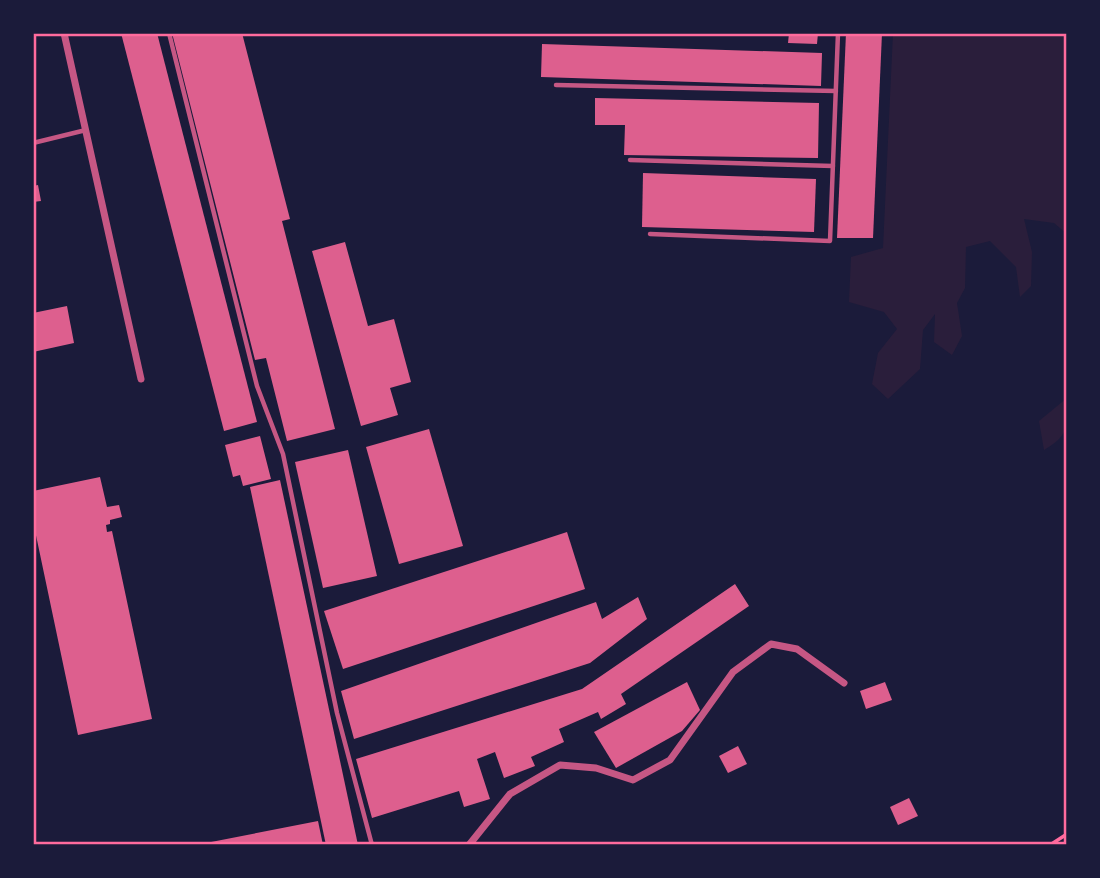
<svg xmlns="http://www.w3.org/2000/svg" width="1100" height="878" font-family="'Exo 2',sans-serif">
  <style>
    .green { fill: #2a1e3b }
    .building { fill: #dd5f8e }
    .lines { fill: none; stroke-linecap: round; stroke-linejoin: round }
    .path { stroke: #ff6b9d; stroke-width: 3.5 }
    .service { stroke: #c65784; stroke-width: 4.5 }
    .minor { stroke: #c65784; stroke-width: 7 }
    .neatline { fill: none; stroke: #ff6b9d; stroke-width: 2.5 }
  </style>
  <rect width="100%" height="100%" fill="#1b1b3a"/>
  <g class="green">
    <path d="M893 33H1067V234L1054 223 1024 219 1032 252 1031 286 1020 297 1016 267 990 241 966 247 965 288 957 303 962 336 952 355 934 342 935 314 923 330 920 369 888 399 872 384 878 353 897 329 884 312 849 302 851 257 883 248Z"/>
    <path d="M1067 398C1067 426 1070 435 1044 450L1039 421Z"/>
  </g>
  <g class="building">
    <path d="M121 33H157L257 422 224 431Z"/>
    <path d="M172 33H242L290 219 282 221 335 429 287 441 266 358 255 360Z"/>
    <path d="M789 33H818L817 44 788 43Z"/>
    <path d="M846 33H882L873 238H837Z"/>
    <path d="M542 44 822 53 821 86 541 77Z"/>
    <path d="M595 98 819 103 818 158 624 155 625 125H595Z"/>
    <path d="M643 173 816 179 814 232 642 227Z"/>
    <path d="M38 185 41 201 33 202V186Z"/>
    <path d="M345 242 368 326 394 319 411 382 390 388 398 415 361 426 312 251Z"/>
    <path d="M67 306 74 343 33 352V313Z"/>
    <path d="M429 429 463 546 399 564 366 447Z"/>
    <path d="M260 436 271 479 243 486 240 475 233 477 225 445Z"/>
    <path d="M348 450 377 576 323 588 295 462Z"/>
    <path d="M100 477 107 507 119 505 122 517 110 520V524L106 525 107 532 112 531 152 719 78 735 33 521V491Z"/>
    <path d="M280 480 358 845H326L250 487Z"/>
    <path d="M567 532 585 589 343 669 324 611Z"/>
    <path d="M735 584 749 606 621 694 626 704 601 719 598 712 559 729 564 742 531 757 535 766 504 778 495 752 477 759 490 799 464 807 459 791 372 818 356 759 582 689Z"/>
    <path d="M638 597 647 619 590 663 354 739 341 691 596 602 602 619Z"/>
    <path d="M687 682 700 710 682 731 616 768 594 732Z"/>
    <path d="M885 682 892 700 866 709 860 691Z"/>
    <path d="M738 746 747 764 728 773 719 756Z"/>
    <path d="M909 798 918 816 898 825 890 807Z"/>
    <path d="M318 821 323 845H206V843Z"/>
  </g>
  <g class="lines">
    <path class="path" d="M1050 845 1067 834"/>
    <g class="service">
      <path d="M169 33 257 386 283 454 337 713 372 845"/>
      <path d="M556 85 836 91"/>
      <path d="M33 143 86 130"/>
      <path d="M630 160 833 166"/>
      <path d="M650 234 830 241 838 33"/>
    </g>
    <g class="minor">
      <path d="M64 33 141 379"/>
      <path d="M469 845 510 794 560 765 596 768 633 780 670 760 733 672 771 644 797 649 844 683"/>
    </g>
  </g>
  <rect width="1100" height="878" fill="none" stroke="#1b1b3a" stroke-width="70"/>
  <rect x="35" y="35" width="1030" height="808" class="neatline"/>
</svg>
